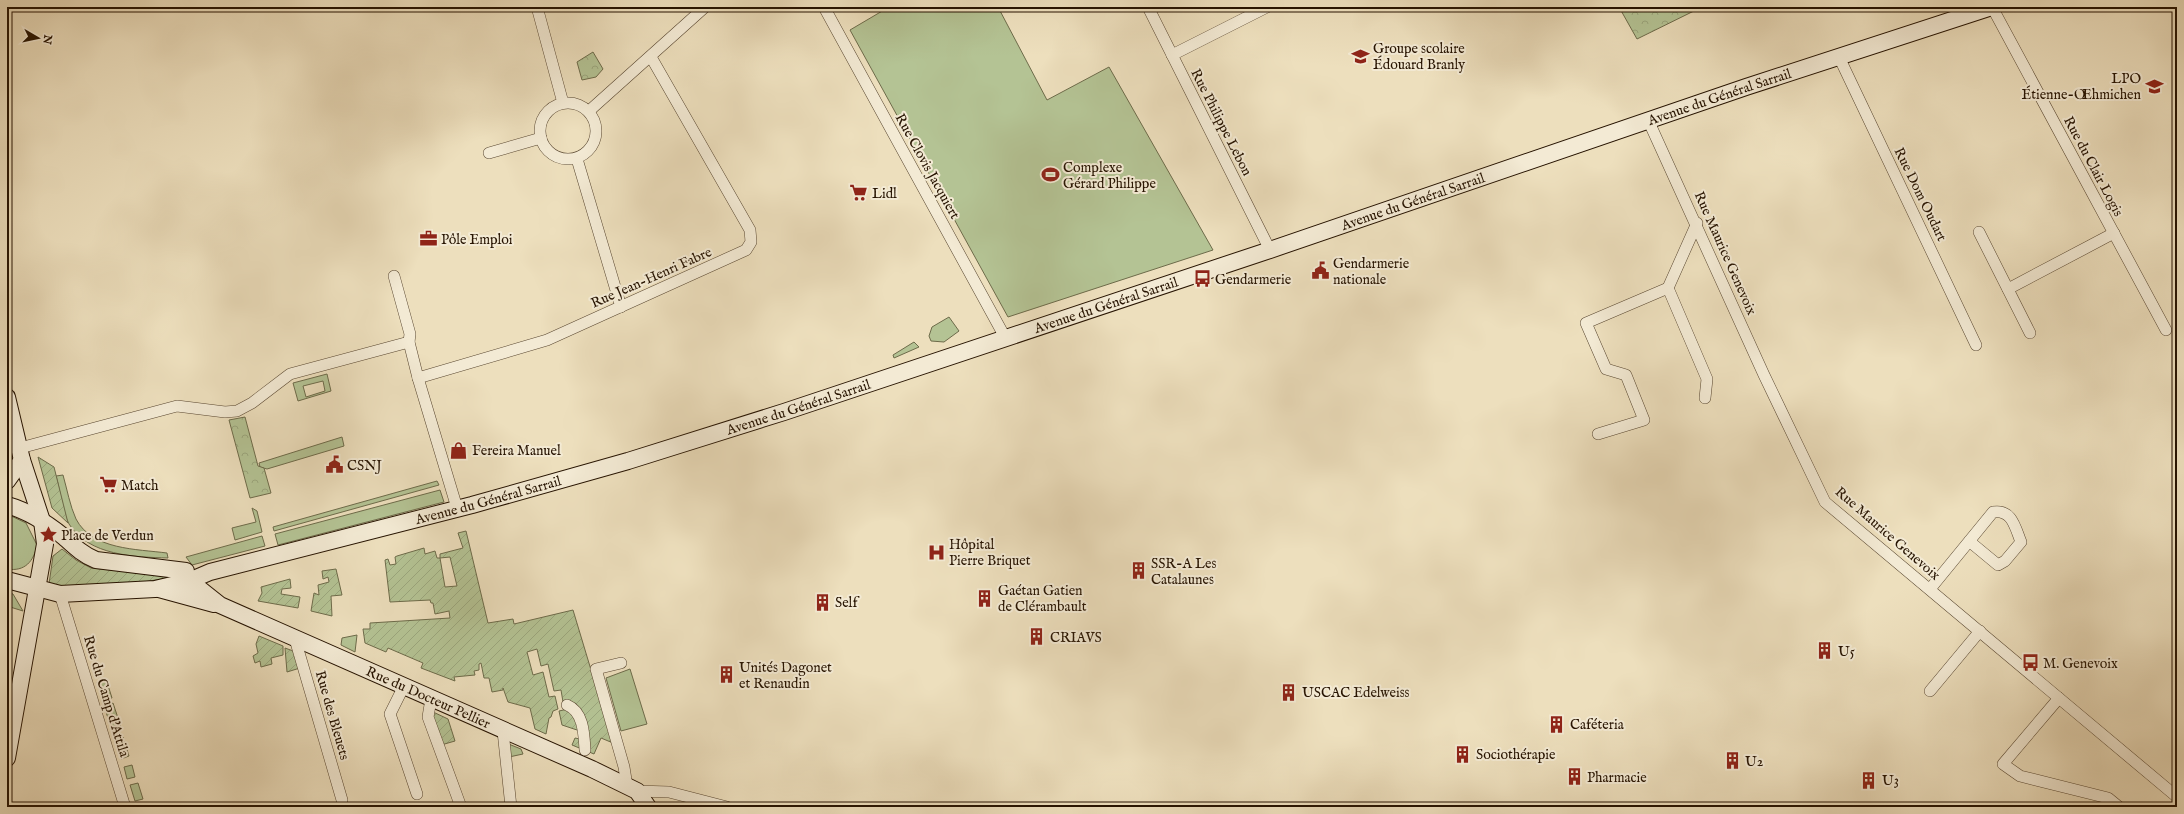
<svg xmlns="http://www.w3.org/2000/svg" width="2184" height="814" font-family="'IM FELL English',serif">
  <style>
    .grass { fill: #b4c394; stroke: #6d6b4a; fill-rule: evenodd }
    .park { fill: url(#park-crowns); stroke: #6d6b4a }
    .garden { fill: url(#garden-furrows); stroke: #6d6b4a }
    .lines { fill: none; stroke-linecap: round; stroke-linejoin: round }
    .street-casing { stroke: #584630; stroke-width: 12 }
    .secondary-casing { stroke: #261301; stroke-width: 18 }
    .street { stroke: #f3ead4; stroke-width: 11 }
    .secondary { stroke: #f3ead4; stroke-width: 16 }
    .labels { text-anchor: middle; stroke-width: 4; stroke-linejoin: round; paint-order: stroke }
    .poi-label { font-size: 14px; fill: #261301; stroke: #f3ead4; text-anchor: start }
    .street-label { font-size: 14px; fill: #261301; stroke: #f3ead4 }
  </style>
  <defs>
    <pattern id="park-crowns" width="20" height="18" patternUnits="userSpaceOnUse"><rect width="20" height="18" fill="#b4c394"/><path d="M2 6a3 3 0 1 1 6 0M12 15a3 3 0 1 1 6 0" fill="none" stroke="#9ba77e"/></pattern>
    <pattern id="garden-furrows" width="10" height="10" patternUnits="userSpaceOnUse"><rect width="10" height="10" fill="#b4c394"/><path d="M-1 1l2-2M0 10L10 0M9 11l2-2" fill="none" stroke="#9ba77e"/></pattern>
  </defs>
  <rect width="100%" height="100%" fill="#eddfbd"/>
  <filter id="stains"><feTurbulence type="fractalNoise" baseFrequency=".005" numOctaves="4"/><feColorMatrix values="0 0 0 0 .2 0 0 0 0 .09 0 0 0 0 .02 0 0 0 .5 -.17"/></filter>
  <radialGradient id="worn" r=".72"><stop offset=".6" stop-color="#630" stop-opacity="0"/><stop offset="1" stop-color="#630" stop-opacity=".3"/></radialGradient>
  <g class="grass">
    <path d="M889 7H998L1047 100 1109 67 1213 250 1008 317 850 30Z"/>
    <path d="M949 317 959 331 944 342 931 341 929 336 932 327Z"/>
    <path d="M914 342 919 347 894 358 893 355Z"/>
    <path d="M327 374 331 391 298 401 293 383ZM323 381 325 391 306 397 303 386Z"/>
    <path d="M342 437 344 446 267 469 260 467 259 463Z"/>
    <path d="M63 475C67 489 70 506 76 519 92 550 137 549 167 553L168 558C135 557 89 556 69 524 63 514 60 489 56 476Z"/>
    <path d="M437 481 439 485 274 531 273 527Z"/>
    <path d="M440 490 444 502 278 545 275 534Z"/>
    <path d="M252 508 257 511 262 532 235 540 232 528 256 522Z"/>
    <path d="M7 514 26 523 37 545C34 561 25 572 7 569Z"/>
    <path d="M262 536 265 546 192 565 186 557Z"/>
    <path d="M7 592 13 594 23 611 7 606Z"/>
    <path d="M357 635 355 652 341 645 342 638Z"/>
    <path d="M630 669 647 724 621 731 606 678Z"/>
    <path d="M106 679 112 698 103 700 97 682Z"/>
    <path d="M113 703 122 730 113 733 104 706Z"/>
    <path d="M123 737 129 756 121 759 115 739Z"/>
    <path d="M506 743 521 749 523 754 509 757Z"/>
    <path d="M132 765 135 777 127 779 124 767Z"/>
    <path d="M138 783 143 799 135 801 130 785Z"/>
  </g>
  <g class="park">
    <path d="M1619 7H1702L1637 39Z"/>
    <path d="M593 52 603 69 596 77 582 80 577 62Z"/>
    <path d="M245 417 258 466 264 468 271 493 250 498 229 420Z"/>
  </g>
  <g class="garden">
    <path d="M38 457 54 467 68 523 52 508Z"/>
    <path d="M466 531 488 623 513 619 514 624 573 610 613 743 601 738 594 754 572 745 575 738 580 739 583 732 562 725 559 711 568 709 563 702 561 690 554 691 548 664 541 666 537 649 527 652 533 675 543 672 549 697 555 696 558 709 553 711 551 717 549 718 546 734 535 729 530 708 508 702 503 688V690L492 692 489 678H484L481 663 479 664V670L474 671 475 675 454 677 455 681 421 668 423 663 388 648 386 652 365 643 363 629H370V623L450 618 449 611 435 614 433 603H431L430 600 390 602 385 560 388 559 390 565 396 564 395 557 397 556 424 548 425 554 435 551 437 558H440L445 587 457 586 450 557 440 558V554L463 548 458 533Z"/>
    <path d="M62 549 76 560 91 568 162 575 167 578C133 584 82 593 49 584L53 556Z"/>
    <path d="M336 569 342 595 331 596 332 616 311 611 314 593 319 595 318 585 329 582 328 577 323 579 322 571Z"/>
    <path d="M290 579 291 588 282 589 281 594 300 597 298 608 258 601 262 593 261 587Z"/>
    <path d="M259 636 283 646V655L271 658 272 664 261 667 260 661 255 663 253 656 258 653 256 644Z"/>
    <path d="M285 648 296 652 300 668 287 672Z"/>
    <path d="M431 711 448 719 455 741 441 745Z"/>
  </g>
  <g class="lines">
    <defs>
      <g id="street">
        <path d="M537 7 563 103"/>
        <path d="M824 7 1006 339"/>
        <path d="M1148 7 1270 250"/>
        <path d="M1992 7 2166 330"/>
        <path d="M1172 55 1267 7"/>
        <path d="M1839 57 1976 345"/>
        <circle cx="568" cy="131" r="28"/>
        <path d="M589 111 705 7"/>
        <path d="M1649 122 1764 375 1825 502 2177 797"/>
        <path d="M489 153 541 138"/>
        <path d="M577 159 621 307"/>
        <path d="M1979 232 2030 333"/>
        <path d="M394 276 410 334 409 342 418 378 457 508"/>
        <path d="M1668 288 1707 379 1705 398"/>
        <path d="M2008 289 2114 233"/>
        <path d="M418 378 547 340 746 250 751 242 750 230 651 57"/>
        <path d="M1598 434 1644 420 1626 375 1606 369 1586 323 1668 288 1697 223"/>
        <path d="M20 448 177 406 225 412 237 411 252 403 290 374 409 342"/>
        <path d="M1930 589 1993 512C2012 509 2015 527 2021 542L2005 561 1998 565 1969 541"/>
        <path d="M60 594 125 807"/>
        <path d="M295 639 342 800"/>
        <path d="M621 663 596 669 624 767 627 786"/>
        <path d="M404 686 390 714 417 794"/>
        <path d="M1930 691 1980 631"/>
        <path d="M2059 698 2003 764 2020 776 2108 798 2119 807"/>
        <path d="M431 699 428 717 461 807"/>
        <path d="M567 705C584 712 584 735 585 750"/>
        <path d="M503 731 511 807"/>
        <path d="M637 791 669 792 727 807"/>
      </g>
      <g id="secondary">
        <path d="M7 397 22 460 42 521 45 544 7 758"/>
        <path d="M7 481 22 460"/>
        <path d="M7 505C28 511 47 523 64 537 74 546 83 555 96 560L186 571"/>
        <path id="s1" d="M176 570 220 605 592 769 637 791 648 807"/>
        <path id="s2" d="M7 580 60 594 155 589 189 581 210 572 472 505 628 461 784 412 1264 252 1746 87 1992 7"/>
        <path d="M159 589 214 604"/>
      </g>
    </defs>
    <use href="#street" class="street-casing"/>
    <use href="#secondary" class="secondary-casing"/>
    <use href="#street" class="street"/>
    <use href="#secondary" class="secondary"/>
  </g>
  <defs>
    <symbol id="school-bare" viewBox="-9 -9 18 18"><path d="M0-5L7-2L0 1L-7-2ZM-4 1L0 2.5L4 1V4Q0 6-4 4Z" fill="#8f2418" stroke="#f3ead4" stroke-width="2.5" paint-order="stroke"/></symbol>
    <symbol id="stadium-bare" viewBox="-9 -9 18 18"><path d="M0-5a6.5 5 0 1 0 0 10a6.5 5 0 1 0 0-10ZM-3.5-1.8h7v3.6h-7Z" fill="#8f2418" stroke="#f3ead4" stroke-width="2.5" paint-order="stroke"/></symbol>
    <symbol id="supermarket-bare" viewBox="-9 -9 18 18"><path d="M-6-5.5h2.5l.6 2H6L4.5 2H-2.5L-4.4-4H-6ZM-1.5 3.2a1.3 1.3 0 1 0 .1 0ZM3 3.2a1.3 1.3 0 1 0 .1 0Z" fill="#8f2418" stroke="#f3ead4" stroke-width="2.5" paint-order="stroke"/></symbol>
    <symbol id="office-bare" viewBox="-9 -9 18 18"><path d="M-6-3h4V-5.5h4V-3h4V5H-6ZM-1-4.5V-3h2v-1.5ZM-6 0V1H6V0Z" fill="#8f2418" stroke="#f3ead4" stroke-width="2.5" paint-order="stroke"/></symbol>
    <symbol id="civic-bare" viewBox="-9 -9 18 18"><path d="M-.6-6.5H3V-4.5H.6V-3L4-1V1h2V6H-6V1h2V-1L-.6-3ZM-1.2 2.5V6h2.4V2.5Z" fill="#8f2418" stroke="#f3ead4" stroke-width="2.5" paint-order="stroke"/></symbol>
    <symbol id="bus-bare" viewBox="-9 -9 18 18"><path d="M-5-6H5V4H4V6H2V4H-2V6H-4V4H-5ZM-3.5-4V0h7V-4ZM-3.5 1.2v1.5H-2V1.2ZM2 1.2v1.5H3.5V1.2Z" fill="#8f2418" stroke="#f3ead4" stroke-width="2.5" paint-order="stroke"/></symbol>
    <symbol id="shop-bare" viewBox="-9 -9 18 18"><path d="M-5-2.5h2.3a2.7 3.5 0 0 1 5.4 0H5L5.5 6h-11ZM-1.5-2.5h3a1.5 2.3 0 0 0-3 0Z" fill="#8f2418" stroke="#f3ead4" stroke-width="2.5" paint-order="stroke"/></symbol>
    <symbol id="sight-bare" viewBox="-9 -9 18 18"><path d="M0-6L1.8-2.2L6-1.7L2.9 1.2L3.7 5.4L0 3.3L-3.7 5.4L-2.9 1.2L-6-1.7L-1.8-2.2Z" fill="#8f2418" stroke="#f3ead4" stroke-width="2.5" paint-order="stroke"/></symbol>
    <symbol id="hospital-bare" viewBox="-9 -9 18 18"><path d="M-5-5h3v3.5h4V-5h3V5h-3V1.5h-4V5h-3Z" fill="#8f2418" stroke="#f3ead4" stroke-width="2.5" paint-order="stroke"/></symbol>
    <symbol id="building-bare" viewBox="-9 -9 18 18"><path d="M-4-6H4V6H1V3H-1V6H-4ZM-2.5-4.3h1.7v1.8h-1.7ZM.8-4.3h1.7v1.8H.8ZM-2.5-1h1.7V.8h-1.7ZM.8-1h1.7V.8H.8Z" fill="#8f2418" stroke="#f3ead4" stroke-width="2.5" paint-order="stroke"/></symbol>
  </defs>
  <g fill-rule="evenodd">
    <use href="#school-bare" x="1348" y="44" width="25" height="25"/>
    <use href="#school-bare" x="2142" y="74" width="25" height="25"/>
    <use href="#stadium-bare" x="1038" y="162" width="25" height="25"/>
    <use href="#supermarket-bare" x="846" y="180" width="25" height="25"/>
    <use href="#office-bare" x="416" y="226" width="25" height="25"/>
    <use href="#civic-bare" x="1308" y="258" width="25" height="25"/>
    <use href="#bus-bare" x="1190" y="266" width="25" height="25"/>
    <use href="#shop-bare" x="446" y="438" width="25" height="25"/>
    <use href="#civic-bare" x="322" y="452" width="25" height="25"/>
    <use href="#supermarket-bare" x="96" y="472" width="25" height="25"/>
    <use href="#sight-bare" x="36" y="522" width="25" height="25"/>
    <use href="#hospital-bare" x="924" y="540" width="25" height="25"/>
    <use href="#building-bare" x="1126" y="558" width="25" height="25"/>
    <use href="#building-bare" x="972" y="586" width="25" height="25"/>
    <use href="#building-bare" x="810" y="590" width="25" height="25"/>
    <use href="#building-bare" x="1024" y="624" width="25" height="25"/>
    <use href="#building-bare" x="1812" y="638" width="25" height="25"/>
    <use href="#bus-bare" x="2018" y="650" width="25" height="25"/>
    <use href="#building-bare" x="714" y="662" width="25" height="25"/>
    <use href="#building-bare" x="1276" y="680" width="25" height="25"/>
    <use href="#building-bare" x="1544" y="712" width="25" height="25"/>
    <use href="#building-bare" x="1450" y="742" width="25" height="25"/>
    <use href="#building-bare" x="1720" y="748" width="25" height="25"/>
    <use href="#building-bare" x="1562" y="764" width="25" height="25"/>
    <use href="#building-bare" x="1856" y="768" width="25" height="25"/>
  </g>
  <g class="labels">
    <g class="poi-label">
      <text x="1373" y="53">Groupe scolaire<tspan x="1373" dy="16">Édouard Branly</tspan></text>
      <text x="2141" y="83" text-anchor="end">LPO<tspan x="2141" dy="16">Étienne-Œhmichen</tspan></text>
      <text x="1063" y="172">Complexe<tspan x="1063" dy="16">Gérard Philippe</tspan></text>
      <text x="872" y="198">Lidl</text>
      <text x="441" y="244">Pôle Emploi</text>
      <text x="1333" y="268">Gendarmerie<tspan x="1333" dy="16">nationale</tspan></text>
      <text x="1215" y="284">Gendarmerie</text>
      <text x="472" y="455">Fereira Manuel</text>
      <text x="347" y="470">CSNJ</text>
      <text x="121" y="490">Match</text>
      <text x="61" y="540">Place de Verdun</text>
      <text x="949" y="549">Hôpital<tspan x="949" dy="16">Pierre Briquet</tspan></text>
      <text x="1151" y="568">SSR-A Les<tspan x="1151" dy="16">Catalaunes</tspan></text>
      <text x="998" y="595">Gaétan Gatien<tspan x="998" dy="16">de Clérambault</tspan></text>
      <text x="835" y="607">Self</text>
      <text x="1050" y="642">CRIAVS</text>
      <text x="1838" y="656">U5</text>
      <text x="2043" y="668">M. Genevoix</text>
      <text x="739" y="672">Unités Dagonet<tspan x="739" dy="16">et Renaudin</tspan></text>
      <text x="1302" y="697">USCAC Edelweiss</text>
      <text x="1570" y="729">Caféteria</text>
      <text x="1476" y="759">Sociothérapie</text>
      <text x="1745" y="766">U2</text>
      <text x="1587" y="782">Pharmacie</text>
      <text x="1882" y="785">U3</text>
    </g>
    <g class="street-label">
      <text dy="5" stroke="none"><textPath href="#s2" startOffset="1791">Avenue du Général Sarrail</textPath></text>
      <text transform="translate(1222 122) rotate(63)" y="5">Rue Philippe Lebon</text>
      <text transform="translate(928 166) rotate(61)" y="5">Rue Clovis Jacquiert</text>
      <text transform="translate(2094 166) rotate(62)" y="5">Rue du Clair Logis</text>
      <text transform="translate(1921 194) rotate(64)" y="5">Rue Dom Oudart</text>
      <text dy="5" stroke="none"><textPath href="#s2" startOffset="1467">Avenue du Général Sarrail</textPath></text>
      <text transform="translate(1726 253) rotate(66)" y="5">Rue Maurice Genevoix</text>
      <text transform="translate(651 277) rotate(-24)" y="5">Rue Jean-Henri Fabre</text>
      <text dy="5" stroke="none"><textPath href="#s2" startOffset="1143">Avenue du Général Sarrail</textPath></text>
      <text dy="5" stroke="none"><textPath href="#s2" startOffset="819">Avenue du Général Sarrail</textPath></text>
      <text dy="5" stroke="none"><textPath href="#s2" startOffset="495">Avenue du Général Sarrail</textPath></text>
      <text transform="translate(1888 533) rotate(41)" y="5">Rue Maurice Genevoix</text>
      <text transform="translate(107 696) rotate(73)" y="5">Rue du Camp d'Attila</text>
      <text dy="5" stroke="none"><textPath href="#s1" startOffset="284">Rue du Docteur Pellier</textPath></text>
      <text transform="translate(333 715) rotate(74)" y="5">Rue des Bleuets</text>
    </g>
  </g>
  <rect width="2184" height="814" fill="none" stroke="#eddfbd" stroke-width="24"/>
  <rect x="8" y="8" width="2168" height="798" fill="none" stroke="#261301" stroke-width="2"/>
  <rect x="12" y="12" width="2160" height="790" fill="none" stroke="#261301"/>
  <g transform="translate(38 38) rotate(99)" stroke="#f3ead4" stroke-width="3" paint-order="stroke">
  <path d="M0-3L7 15L0 10L-7 15Z" fill="#261301"/>
  <text y="-6" font-size="11" font-weight="bold" text-anchor="middle" fill="#261301">N</text>
  </g>
  <rect width="100%" height="100%" filter="url(#stains)"/>
  <rect width="100%" height="100%" fill="url(#worn)"/>
</svg>
